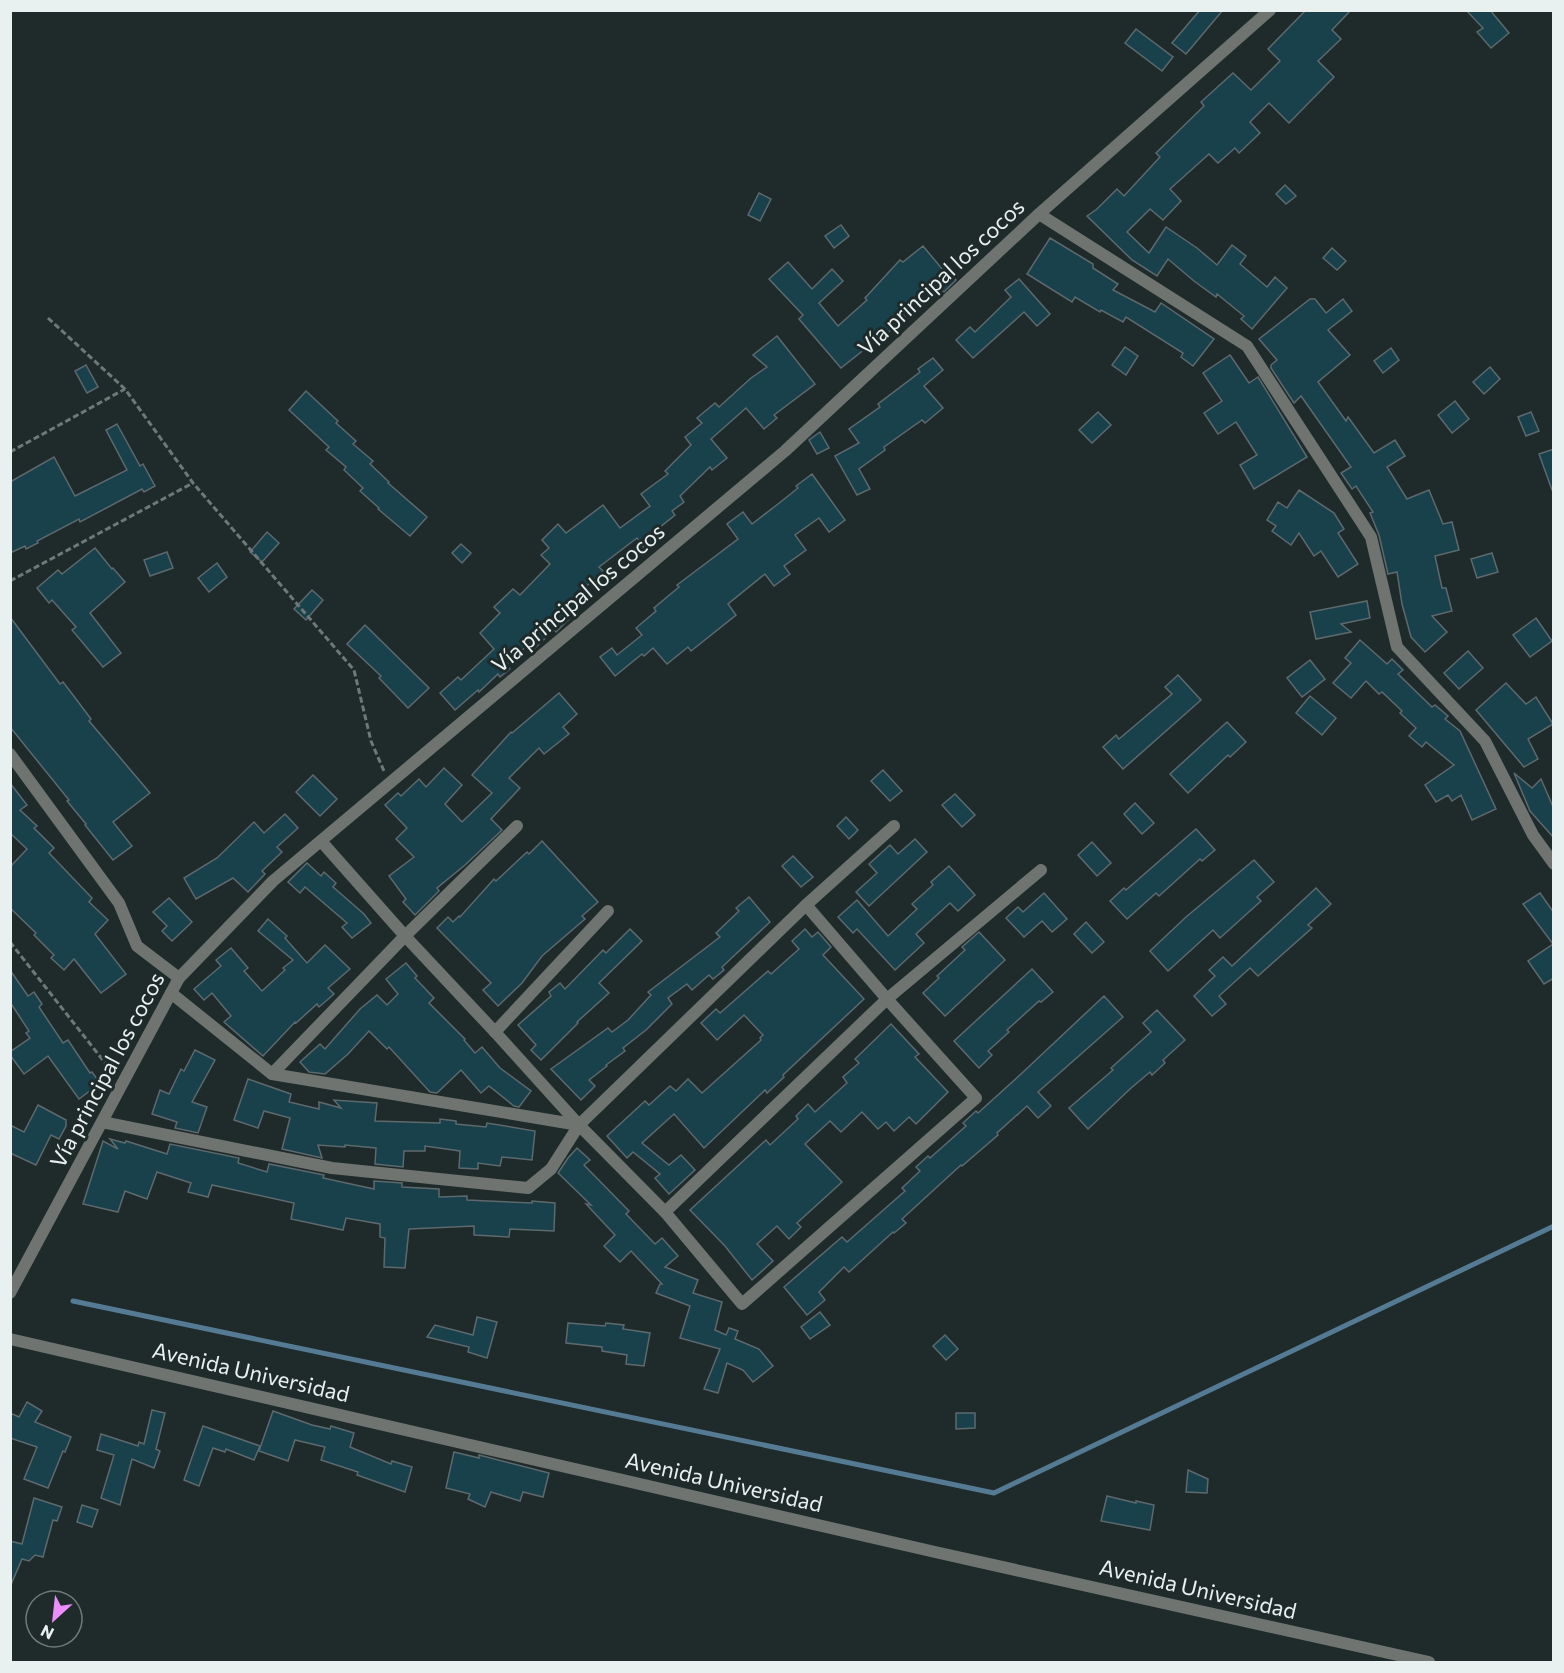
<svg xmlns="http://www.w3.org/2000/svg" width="1564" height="1673" font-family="Commissioner,sans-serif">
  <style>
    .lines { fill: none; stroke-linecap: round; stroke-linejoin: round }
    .stream { stroke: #557b94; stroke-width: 5 }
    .building { fill: #18414b; stroke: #5d696d; stroke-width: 1.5 }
    .path { stroke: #6d7877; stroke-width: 3; stroke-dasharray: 6 3; stroke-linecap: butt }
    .minor { stroke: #6f7471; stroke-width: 12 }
    .tertiary { stroke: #6f7471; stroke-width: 12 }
    .labels { text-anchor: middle; stroke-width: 6; stroke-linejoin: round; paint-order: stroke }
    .street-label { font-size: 22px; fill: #e9f1f0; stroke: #1f2b2a }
  </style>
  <rect width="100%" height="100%" fill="#1f2b2a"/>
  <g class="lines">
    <path class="stream" d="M73 1301 994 1493 1554 1226"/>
  </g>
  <g class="building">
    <path d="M1200 10H1223L1186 54 1172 43Z"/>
    <path d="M1306 10H1351L1332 30 1341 39 1318 61 1334 77 1289 123 1269 103 1250 122 1260 133 1239 153 1235 148 1218 163 1209 154 1170 189 1181 201 1163 220 1150 209 1127 232 1149 253 1166 227 1197 248 1217 265 1232 245 1246 256 1240 264 1267 287 1275 277 1287 288 1252 329 1241 319 1244 316 1217 294 1216 297 1194 281 1168 259 1157 276 1132 260 1087 216 1097 209 1117 189 1124 196 1160 157 1156 153 1204 106 1201 102 1233 73 1251 90 1280 61 1268 49Z"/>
    <path d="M1466 10H1490L1509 33 1491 48 1477 32 1483 28Z"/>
    <path d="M1136 29 1173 57 1162 71 1125 43Z"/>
    <path d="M1285 185 1296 196 1286 204 1276 194Z"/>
    <path d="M759 193 771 199 760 221 748 215Z"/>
    <path d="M841 225 849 236 834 248 825 236Z"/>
    <path d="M1050 238 1093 264V268L1118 284 1113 290 1155 312 1161 303 1214 339 1193 366 1181 357 1183 353 1126 317 1123 322 1101 310 1100 312 1075 297 1072 302 1027 274Z"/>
    <path d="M923 246 943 270 945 268 956 280 944 292 934 282 902 313 905 317 877 343 875 341 841 368 799 319 803 315 769 279 788 262 812 289 832 269 843 281 819 303 838 326 867 300 865 298 900 260 903 262Z"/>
    <path d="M1332 248 1346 261 1337 270 1323 258Z"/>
    <path d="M1019 279 1050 314 1037 326 1024 312 973 358 956 340 970 327 975 332 1011 297 1005 290Z"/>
    <path d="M1310 299H1315L1326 313 1343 299 1352 311 1328 330 1350 355 1318 382 1346 421 1348 417 1374 453 1395 440 1405 456 1387 467 1407 499 1429 490 1443 524 1452 522 1459 550 1435 556 1442 588H1446L1452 611 1432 616 1447 632 1425 652 1411 637 1402 604 1397 572 1388 574 1379 535 1370 513 1373 512 1356 486 1352 489 1341 473 1351 467 1301 396 1294 403 1271 368V365L1277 360 1259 339Z"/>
    <path d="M777 336 815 384 774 415 777 418 764 429 746 408 711 439 727 458 712 470 710 467 680 496 684 502 672 511 675 515 659 528 663 534 644 548 637 538 599 567 603 571 566 605 575 613 556 632 554 630 535 648 530 643 506 665 510 669 500 677 498 674 479 692 478 690 455 710 440 693 458 677 461 680 494 649 480 633 500 613 494 607 513 589 520 595 550 564 541 555 549 548 542 540 558 524 566 533 603 505 620 528 650 506 641 494 668 474 665 471 691 445 685 437 702 423 697 418 715 403 719 407 751 378 767 367 753 355Z"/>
    <path d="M1125 347 1138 356 1126 375 1112 365Z"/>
    <path d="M1391 348 1399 360 1383 373 1374 361Z"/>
    <path d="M1230 355 1249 383 1258 377 1307 457 1254 489 1240 465 1257 455 1236 422 1218 434 1204 413 1222 401 1203 373Z"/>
    <path d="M933 358 943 370 924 386 943 408 925 423 922 420 884 447 885 450 859 469 870 489 857 495 835 456 859 443 849 429 880 407 878 404 920 372 918 369Z"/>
    <path d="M86 365 98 387 87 393 75 371Z"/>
    <path d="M1490 367 1500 379 1484 394 1473 382Z"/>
    <path d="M306 391 338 421 336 423 356 441 353 444 373 461 370 464 389 482 388 483 427 517 410 536 378 509 379 508 360 491 363 488 344 470 346 467 326 450 329 447 289 410Z"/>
    <path d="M1455 401 1469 419 1452 433 1438 415Z"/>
    <path d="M1098 412 1111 425 1092 443 1079 430Z"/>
    <path d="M1531 412 1539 431 1526 436 1518 417Z"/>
    <path d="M117 424 140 466 143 464 155 486 144 492 142 489 80 522 79 519 37 541 38 543 26 549 25 546 10 553V482L54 457 75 496 127 470 106 430Z"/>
    <path d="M820 432 829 448 817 454 809 440Z"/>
    <path d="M1554 449V490H1552L1539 454Z"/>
    <path d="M812 474 845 520 829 532 819 518 795 535 806 550 784 566 790 574 774 586 765 574 728 604 736 615 691 651 688 647 667 664 653 648 644 656 642 654 615 676 600 657 612 648 617 655 642 635 636 628 656 611 654 608 679 587 677 585 738 539 727 524 743 512 752 524 778 504 798 488 796 486Z"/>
    <path d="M1299 490 1334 513 1344 529 1338 533 1358 564 1338 577 1321 551 1314 556 1299 533 1291 545 1272 531 1276 526 1267 520 1278 502 1287 508Z"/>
    <path d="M267 532 279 543 262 562 250 552Z"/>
    <path d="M461 544 471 553 462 563 452 553Z"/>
    <path d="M95 548 112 569 113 568 125 582 90 613 121 653 103 667 72 630 76 627 52 600 49 603 37 588 58 570 62 574Z"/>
    <path d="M167 552 173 568 150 576 144 560Z"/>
    <path d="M1492 553 1498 572 1477 578 1471 559Z"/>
    <path d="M217 563 227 577 209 592 198 578Z"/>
    <path d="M312 590 323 600 306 620 294 609Z"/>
    <path d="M1367 601 1370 618 1341 624 1351 632 1316 639 1310 612Z"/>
    <path d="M10 617 60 684 63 682 73 695 91 719 89 721 150 793 113 822 132 846 113 860 85 825 86 824 67 801 69 800 10 727Z"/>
    <path d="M1536 618 1552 641 1530 657 1513 635Z"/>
    <path d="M365 625 429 688 408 708 379 678 381 676 347 644Z"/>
    <path d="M1360 640 1387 664 1392 659 1403 670 1398 674 1432 707 1435 705 1448 716 1445 719 1460 731 1496 809 1472 820 1461 795 1452 801 1448 795 1436 802 1425 785 1454 765 1426 742 1422 747 1409 736 1416 728 1400 713 1402 711 1382 692 1379 694 1366 681 1351 698 1333 683 1351 663 1345 658Z"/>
    <path d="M1468 651 1483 668 1459 689 1444 673Z"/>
    <path d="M1310 660 1325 679 1302 697 1287 678Z"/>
    <path d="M1178 675 1201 700 1123 769 1103 747 1116 735 1119 739 1172 694 1165 687Z"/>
    <path d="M1506 683 1526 704 1536 697 1553 724 1528 739 1538 759 1524 767 1476 710Z"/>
    <path d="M559 693 577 714 563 727 569 734 544 754 539 748 509 778 520 788 491 819 502 830 465 865 437 888 439 891 415 915 403 902 406 899 389 876 414 857 396 839 407 828 385 805 398 793 401 796 419 779 426 787 444 768 462 785 445 804 462 822 492 793 472 775 511 732 512 733Z"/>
    <path d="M1310 696 1336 718 1322 735 1296 713Z"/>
    <path d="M1227 722 1246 742 1230 757 1228 755 1188 793 1170 774Z"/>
    <path d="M883 770 902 791 890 801 871 781Z"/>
    <path d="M1514 773 1532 788 1541 779 1554 809V838L1530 811Z"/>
    <path d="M313 775 337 799 320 816 296 792Z"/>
    <path d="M10 783 27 805 20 810 37 826 34 828 54 848 49 853 92 898 89 902 108 920 95 934 126 974 101 993 74 959 64 970 51 958 54 955 34 935 36 933 10 908V867L27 849 10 833Z"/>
    <path d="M955 794 975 815 962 827 942 805Z"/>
    <path d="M1135 803 1154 823 1142 834 1124 814Z"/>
    <path d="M285 814 298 828 277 847 282 852 262 871 265 874 248 892 233 878 196 899 184 878 217 858 254 822 264 833Z"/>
    <path d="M846 817 858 830 849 839 837 826Z"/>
    <path d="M1196 829 1215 850 1202 861 1200 859 1159 896 1156 893 1127 919 1110 901 1124 888 1126 890Z"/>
    <path d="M915 839 927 852 869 906 856 892 877 873 869 864 890 845 898 854Z"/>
    <path d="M542 841 598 902 582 916 585 919 542 956 522 983 498 1006 483 990 491 983 437 928 448 917 453 922 459 916 460 917 494 879 496 881 527 852 529 854Z"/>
    <path d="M1092 842 1111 863 1097 876 1078 855Z"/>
    <path d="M793 856 813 877 801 887 782 866Z"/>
    <path d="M1254 860 1274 882 1257 897 1261 901 1220 938 1213 930 1168 971 1150 951 1186 917Z"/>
    <path d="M307 863 321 876 324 872 336 883 333 887 364 914 371 923 352 938 342 927 347 923 305 887 300 893 288 882Z"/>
    <path d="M949 866 975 895 958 911 950 903 916 934 924 943 895 970 857 929 853 933 838 917 857 900 888 936 917 909 912 904 933 885 931 882Z"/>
    <path d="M1316 888 1331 904 1308 925 1312 928 1258 976 1250 968 1219 996 1226 1004 1212 1016 1194 996 1215 976 1209 970 1223 957 1232 966Z"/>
    <path d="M1044 893 1067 919 1052 932 1042 921 1024 937 1006 918 1018 907 1023 912Z"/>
    <path d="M1540 893 1554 913V978L1544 984 1528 961 1553 944 1523 904Z"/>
    <path d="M749 897 770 922 722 967 724 970 713 979 709 975 692 990 687 984 668 998 672 1004 646 1030 623 1048 625 1051 606 1065 607 1066 589 1080 595 1086 581 1100 551 1069 608 1028 612 1032 628 1020 651 995 648 992 720 937 716 933 739 911 736 908Z"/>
    <path d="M169 898 192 922 172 941 162 931 167 926 153 912Z"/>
    <path d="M268 919 287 936 285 938 307 963 325 945 350 969 328 988 334 994 319 1007 317 1004 296 1023 295 1022 263 1056 224 1022 231 1016 212 993 204 1000 194 989 221 966 216 960 231 948 248 968 244 971 262 991 285 970 283 968 293 960 258 931Z"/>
    <path d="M1086 922 1104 942 1092 953 1074 934Z"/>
    <path d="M630 929 642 941 599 983 609 993 577 1022 578 1023 541 1060 531 1050 536 1045 518 1025 551 996 549 992 560 983 565 989 603 950 606 953Z"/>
    <path d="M805 929 812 937 818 932 831 947 823 955 864 999 783 1075 784 1077 767 1093 765 1090 704 1148 674 1114 642 1143 669 1165 681 1155 695 1170 669 1194 655 1178 660 1174 633 1152 627 1158 607 1136 645 1101 649 1105 670 1086 676 1091 688 1079 702 1093 761 1040 760 1038 763 1035 744 1015 717 1040 701 1023 716 1009 720 1013 768 971 771 974 799 949 792 941Z"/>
    <path d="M979 932 1005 960 945 1016 923 993 939 978 937 976 965 950 962 947Z"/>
    <path d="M406 963 417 976 415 978 434 998 429 1003 465 1039 464 1040 475 1053 482 1047 500 1068 531 1091 519 1107 514 1106 489 1086 481 1093 461 1070 437 1093 430 1092 389 1047 387 1049 369 1031 348 1054 325 1074 309 1072 300 1062 320 1044 325 1049 360 1009 377 995 387 1005 398 994 386 979Z"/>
    <path d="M1032 969 1053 992 1041 1002 1039 1001 1007 1030 1009 1032 988 1051 992 1055 979 1068 954 1041Z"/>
    <path d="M10 970 28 996 34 992 42 1004 39 1007 63 1043 68 1040 90 1073 92 1072 100 1083 79 1099 48 1056 24 1074 10 1055V1052L30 1038 26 1033 29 1031 10 1002Z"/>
    <path d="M1104 996 1123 1017 1038 1092 1051 1106 1038 1118 1027 1106 997 1133 998 1135 962 1166 961 1165 902 1219 906 1223 894 1233 893 1232 849 1272 844 1267 819 1292 825 1300 807 1315 784 1287 842 1237 847 1242 905 1191 902 1188 920 1171 916 1167 928 1156 930 1158 966 1126 963 1123 976 1111 978 1113 1021 1074Z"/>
    <path d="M1157 1010 1185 1040 1163 1060 1165 1063 1152 1075 1150 1072 1130 1089 1088 1129 1069 1108 1113 1070 1111 1068 1151 1032 1143 1023Z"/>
    <path d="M891 1024 919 1054 915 1057 948 1092 916 1124 909 1117 894 1131 886 1122 878 1129 862 1112 841 1132 830 1121 805 1144 842 1182 797 1223 801 1227 789 1239 777 1226 757 1244 773 1261 752 1280 725 1246 690 1210 766 1140 770 1145 798 1119 796 1116 808 1104 815 1112 847 1083 843 1077 859 1063 855 1059Z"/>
    <path d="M195 1050 215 1060 192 1102 207 1107 198 1133 175 1128 177 1122 152 1114 160 1090 169 1094 181 1069 184 1071Z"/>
    <path d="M248 1079 291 1094 289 1102 319 1109V1102L341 1108 334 1100 377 1103 375 1121 440 1123V1119L456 1121V1124L486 1127 487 1123 535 1131 532 1160 502 1157 500 1166 478 1163V1169L459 1168 460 1151 425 1146V1151H404L403 1167 375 1164 376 1148 345 1145V1147L318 1145 322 1158 282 1149 290 1118 264 1111 258 1128 234 1120Z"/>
    <path d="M38 1105 66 1120V1126L59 1139 51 1135 36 1165 10 1153V1125L24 1132Z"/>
    <path d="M110 1139 125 1143 126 1141 167 1154 170 1144 239 1158 238 1163 267 1172 269 1164 324 1175 323 1178 374 1189V1181L402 1183V1187L439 1189V1197L467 1196V1200L532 1203V1201L555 1203 554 1231 510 1229 509 1237 474 1235V1226L409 1229 405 1268 384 1267 385 1238 380 1237V1224L346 1218 343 1230 291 1219 294 1203 212 1185 208 1197 188 1192 191 1183 157 1172 147 1199 125 1191 118 1212 83 1204 103 1141 118 1149Z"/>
    <path d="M577 1148 590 1160 584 1165 629 1211 626 1214 655 1244 662 1238 678 1256 665 1267 698 1280 693 1293 722 1302 715 1330 726 1335 729 1328 738 1331 735 1339 759 1349 773 1366 753 1382 743 1370 727 1363 718 1393 704 1389 720 1349 680 1338 690 1306 656 1293 660 1284H662L631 1251 620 1262 604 1246 615 1235 586 1204 591 1205 558 1173 568 1158Z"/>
    <path d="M820 1312 830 1325 810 1339 801 1327Z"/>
    <path d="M477 1317 497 1322 487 1358 468 1352 469 1347 427 1337 435 1325 473 1335Z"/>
    <path d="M568 1323 605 1326 606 1323 624 1325 623 1329 650 1333 644 1366 626 1364 627 1355 602 1351V1347L566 1343Z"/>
    <path d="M945 1335 958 1349 946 1360 933 1346Z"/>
    <path d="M27 1402 42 1411 35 1422 71 1437 65 1452 63 1451 48 1488 24 1479 37 1447 10 1438V1413L19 1417Z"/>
    <path d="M152 1410 165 1413 156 1449 160 1451 154 1468 132 1459 120 1505 101 1498 114 1455 97 1450 101 1434 138 1446 139 1442 144 1444Z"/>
    <path d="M273 1411 312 1425 330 1429 331 1426 354 1433 350 1447 391 1464 392 1461 412 1467 405 1492 357 1475 358 1472 321 1460 325 1447 295 1440 288 1461 259 1451Z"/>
    <path d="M956 1413H975V1428L956 1429Z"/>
    <path d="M203 1426 260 1446 254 1460 226 1449 225 1452 213 1448 199 1486 184 1480Z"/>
    <path d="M454 1452 479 1458V1455L549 1473 543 1497 523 1492 520 1501 491 1492 485 1507 468 1499 470 1494 446 1488Z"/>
    <path d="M1188 1470 1208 1479 1207 1493 1186 1492Z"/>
    <path d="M1107 1496 1136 1503V1501L1154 1505 1150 1530 1101 1521Z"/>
    <path d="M34 1498 62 1507 57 1521 53 1520 43 1557 35 1555 29 1561 22 1559 10 1587V1541L22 1544Z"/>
    <path d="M82 1505 98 1510 92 1527 77 1522Z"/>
  </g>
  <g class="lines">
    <g class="path">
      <path d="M48 318 125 389 193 483 354 670 371 741 384 771"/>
      <path d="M10 452 125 389"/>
      <path d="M10 581 193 483"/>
      <path d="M10 942 113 1073"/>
    </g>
    <g class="minor">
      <path d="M1039 214 1247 346 1371 537 1397 647 1485 741 1533 835 1554 864"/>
      <path d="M10 754 119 903 137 946 179 978"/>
      <path d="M321 841 405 936 495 1032 579 1125 665 1212 742 1304 976 1098 887 999 806 905"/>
      <path d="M171 993 272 1074 579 1125"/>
      <path d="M495 1032 608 911"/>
      <path d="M272 1074 405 936 517 826"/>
      <path d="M102 1122 332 1168 528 1188 551 1169 579 1125 806 905 894 826"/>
      <path d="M665 1212 887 999 1041 870"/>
      <path d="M10 1339 935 1552 1429 1662"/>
    </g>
    <path class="tertiary" d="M10 1293 179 978 273 881 785 451 1039 214 1270 10"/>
  </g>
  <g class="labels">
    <g class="street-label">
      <text transform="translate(941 277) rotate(-43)" y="8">Vía principal los cocos</text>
      <text transform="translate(578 598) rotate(-40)" y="8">Vía principal los cocos</text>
      <text transform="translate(107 1070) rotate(-62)" y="8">Vía principal los cocos</text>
      <text transform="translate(251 1372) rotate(13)" y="8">Avenida Universidad</text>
      <text transform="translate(724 1482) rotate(13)" y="8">Avenida Universidad</text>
      <text transform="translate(1198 1589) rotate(13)" y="8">Avenida Universidad</text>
    </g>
  </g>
  <rect width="1564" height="1673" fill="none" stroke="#e9f1f0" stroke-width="24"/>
  <g transform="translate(54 1619) rotate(207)"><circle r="28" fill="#1f2b2a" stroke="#707a79" stroke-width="1.5"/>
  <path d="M0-4.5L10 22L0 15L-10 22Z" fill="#eb8dfc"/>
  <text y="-9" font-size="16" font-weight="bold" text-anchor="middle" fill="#e9f1f0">N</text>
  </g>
</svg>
